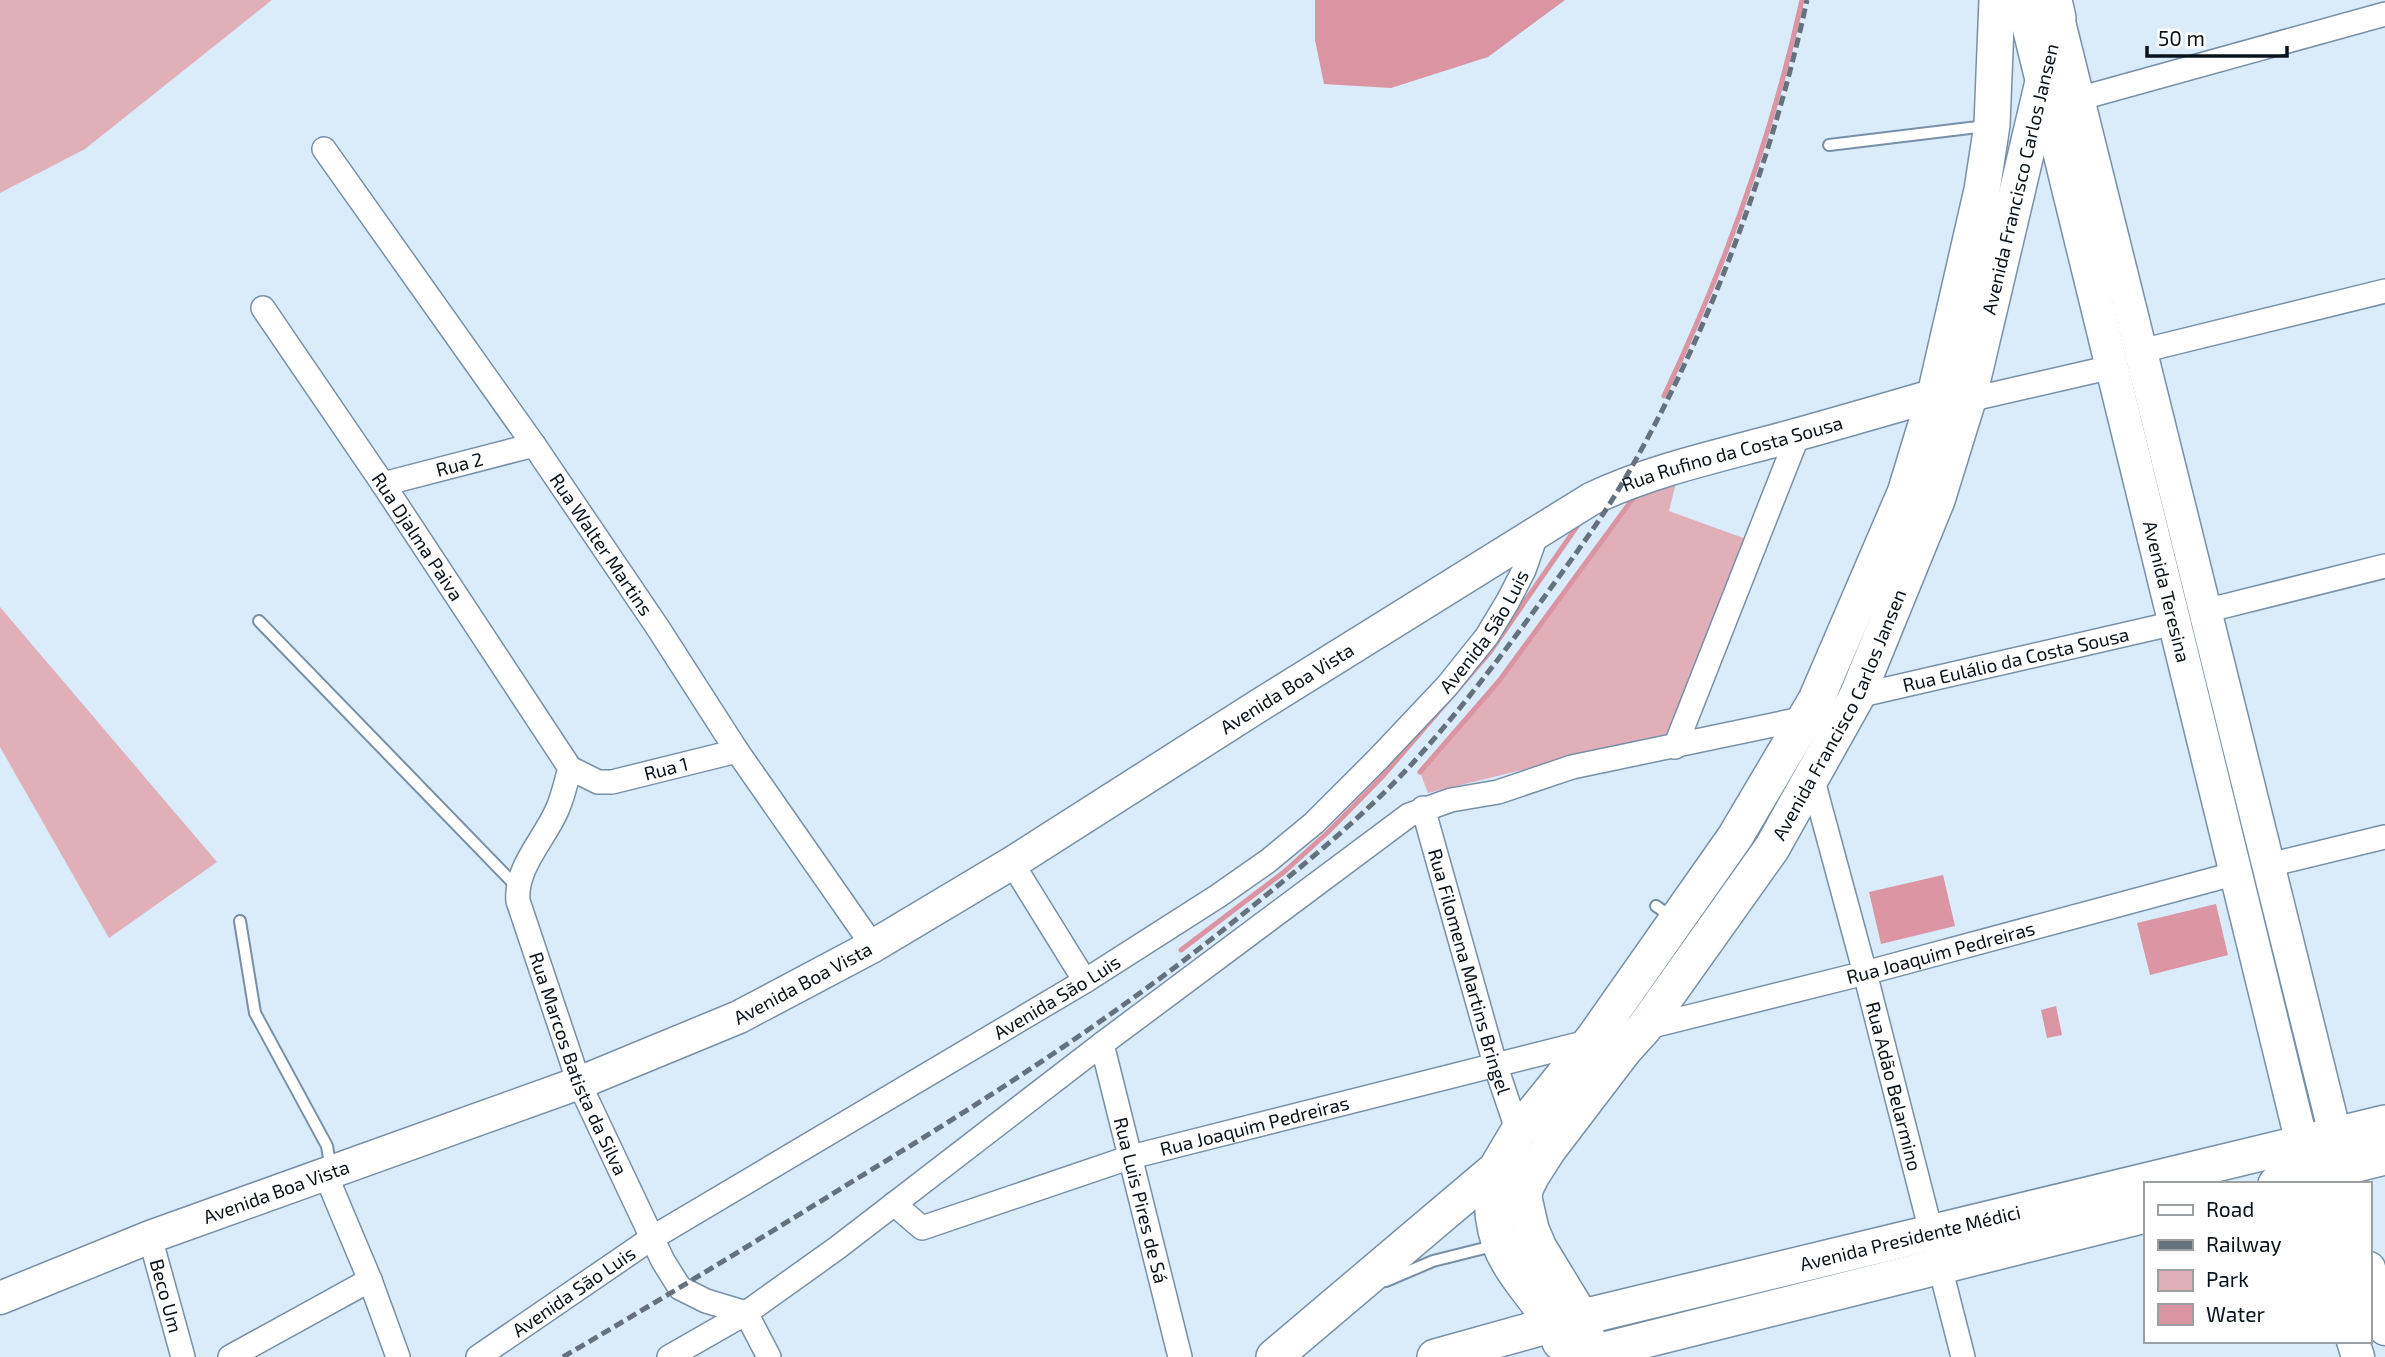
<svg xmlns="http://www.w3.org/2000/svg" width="2385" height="1357" font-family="'Exo 2',sans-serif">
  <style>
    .green { fill: #e1afb8 }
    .forest { fill: #dc95a3 }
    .water { fill: #db94a2 }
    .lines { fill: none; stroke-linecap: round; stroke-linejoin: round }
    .stream { stroke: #db94a2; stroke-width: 5 }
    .lane-casing { stroke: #7790a7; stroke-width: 14 }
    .street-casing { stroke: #7790a7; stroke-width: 26 }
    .secondary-casing { stroke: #7790a7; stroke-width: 35 }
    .primary-casing { stroke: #7790a7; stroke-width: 38 }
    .lane { stroke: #fff; stroke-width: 10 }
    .street { stroke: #fff; stroke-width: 23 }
    .secondary { stroke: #fff; stroke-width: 32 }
    .primary { stroke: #fff; stroke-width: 35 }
    .rail { stroke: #65727d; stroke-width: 5; stroke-dasharray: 10 5; stroke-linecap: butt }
    .labels { text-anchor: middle; stroke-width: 7; stroke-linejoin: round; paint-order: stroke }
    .street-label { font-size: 19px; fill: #08121a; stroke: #fff }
  </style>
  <rect width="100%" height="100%" fill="#daebfa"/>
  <g class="green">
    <path d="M0 0H272L85 149 0 193Z"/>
    <path d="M1677 479 1669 511 1746 539 1668 734 1428 793 1420 772 1499 681 1641 487Z"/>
    <path d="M0 607 217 862 109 938 0 747Z"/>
  </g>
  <g class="forest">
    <path d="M1943 875 1955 926 1881 944 1869 892Z"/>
    <path d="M2216 904 2228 955 2150 975 2137 923Z"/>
  </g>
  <g class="water">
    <path d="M1315 0H1565L1488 57 1391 88 1324 84 1315 40Z"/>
    <path d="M2056 1006 2062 1035 2047 1038 2041 1010Z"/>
  </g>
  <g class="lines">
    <g class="stream">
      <path d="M1664 396C1724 269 1772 137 1802 0"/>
      <path d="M1420 772 1499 681 1637 493"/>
      <path d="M1181 950 1284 872 1327 833 1382 777 1490 652 1580 522"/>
    </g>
    <defs>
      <g id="lane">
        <path d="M1829 145 1986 126"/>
        <path d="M259 621 517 887"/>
        <path d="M1656 906 1672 917"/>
        <path d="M240 921 255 1013 327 1146 329 1158 326 1168"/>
        <path d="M1386 1281 1433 1261 1497 1245"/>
      </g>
      <g id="street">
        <path d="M2078 99 2385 14"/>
        <path id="s1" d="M324 149 534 445 658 628 737 751 873 946"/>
        <path id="s2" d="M263 308 383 484 570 768 598 782H612L737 751"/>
        <path d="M2141 351 2385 291"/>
        <path d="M1968 400 2112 367"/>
        <path id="s3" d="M383 484 534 445"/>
        <path d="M2205 611 2385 566"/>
        <path id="s4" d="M1857 696 2175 623"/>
        <path d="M1675 747 1798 435"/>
        <path id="s5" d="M570 768C566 782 563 797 557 810 544 840 515 868 518 901L579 1083 663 1261 680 1288 706 1301 746 1313 769 1357"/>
        <path id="s6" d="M1812 777 1865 973 1963 1357"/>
        <path id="s7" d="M1423 808 1495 1064 1518 1132"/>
        <path d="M1012 863 1085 981"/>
        <path d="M2269 865 2385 837"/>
        <path id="s8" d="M1644 1028 1865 973 2237 873"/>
        <path id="s9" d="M1102 1044 1180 1357"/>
        <path d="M325 1173 370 1280 398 1357"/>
        <path id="s10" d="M894 1204 922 1228 1131 1157 1595 1040"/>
        <path id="s11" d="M150 1237 183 1357"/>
        <path d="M230 1357 370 1280"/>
        <path id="s12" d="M478 1357 652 1238 1085 981 1218 896 1268 861 1314 823 1379 758 1447 686 1487 636 1508 601 1524 570 1538 530"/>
        <path d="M669 1357 746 1313 837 1248 1102 1044 1409 815 1451 800 1498 792 1572 767 1806 718"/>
      </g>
      <g id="secondary">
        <path id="s13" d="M2022 0 2308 1168"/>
        <path d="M2058 18 2341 1158"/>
        <path d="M2369 1268 2385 1329"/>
        <path id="s14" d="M0 1298 150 1237 579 1083 739 1017 873 946 1012 863 1255 708 1591 499C1648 472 1709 458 1770 442 1825 427 1880 411 1935 395"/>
        <path d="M2353 1341 2358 1357"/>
      </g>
      <g id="primary">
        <path d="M1496 1169C1489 1201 1492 1236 1510 1264 1526 1291 1550 1312 1560 1342"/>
        <path d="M2276 1184 2385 1157"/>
        <path id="s15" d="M1592 1354 1581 1317 1539 1248 1531 1229 1524 1198 1525 1189 1532 1175 1548 1150 1625 1049 1644 1028 1772 848 1857 696 1937 500 1968 400 2058 18 2054 0"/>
        <path d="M1274 1357 1496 1169 1518 1132 1593 1039 1735 837 1816 700 1905 493 1935 395 1982 190 1992 125 1997 0"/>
        <path id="s16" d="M1435 1357 1554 1324 2385 1123"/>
        <path d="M1577 1357 2145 1215"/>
      </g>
    </defs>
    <use href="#lane" class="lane-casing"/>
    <use href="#street" class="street-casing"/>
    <use href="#secondary" class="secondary-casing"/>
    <use href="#primary" class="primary-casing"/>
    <use href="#lane" class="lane"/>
    <use href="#street" class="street"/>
    <use href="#secondary" class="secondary"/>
    <use href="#primary" class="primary"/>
    <path class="rail" d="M563 1357C662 1299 760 1239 858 1178 989 1098 1118 1015 1238 918 1297 870 1358 822 1410 766 1462 709 1508 647 1553 585 1577 552 1602 518 1623 482 1707 339 1772 162 1807 0"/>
  </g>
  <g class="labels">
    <g class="street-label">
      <text dy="7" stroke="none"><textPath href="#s15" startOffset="1320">Avenida Francisco Carlos Jansen</textPath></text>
      <text dy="7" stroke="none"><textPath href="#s14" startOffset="1937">Rua Rufino da Costa Sousa</textPath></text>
      <text dy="7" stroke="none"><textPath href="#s3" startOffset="79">Rua 2</textPath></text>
      <text dy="7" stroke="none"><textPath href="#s2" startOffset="276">Rua Djalma Paiva</textPath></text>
      <text dy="7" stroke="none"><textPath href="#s1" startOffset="483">Rua Walter Martins</textPath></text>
      <text dy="7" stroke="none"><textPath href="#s13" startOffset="609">Avenida Teresina</textPath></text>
      <text dy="7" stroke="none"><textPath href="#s12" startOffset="1250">Avenida São Luis</textPath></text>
      <text dy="7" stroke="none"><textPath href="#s4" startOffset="163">Rua Eulálio da Costa Sousa</textPath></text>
      <text dy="7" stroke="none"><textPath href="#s14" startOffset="1430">Avenida Boa Vista</textPath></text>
      <text dy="7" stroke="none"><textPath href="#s15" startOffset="752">Avenida Francisco Carlos Jansen</textPath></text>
      <text dy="7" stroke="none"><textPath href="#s2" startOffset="654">Rua 1</textPath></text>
      <text dy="7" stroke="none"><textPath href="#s8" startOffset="306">Rua Joaquim Pedreiras</textPath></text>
      <text dy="7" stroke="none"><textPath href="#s7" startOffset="170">Rua Filomena Martins Bringel</textPath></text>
      <text dy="7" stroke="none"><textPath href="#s14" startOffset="863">Avenida Boa Vista</textPath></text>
      <text dy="7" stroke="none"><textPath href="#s12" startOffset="682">Avenida São Luis</textPath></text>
      <text dy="7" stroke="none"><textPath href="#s5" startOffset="318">Rua Marcos Batista da Silva</textPath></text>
      <text dy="7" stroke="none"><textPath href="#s6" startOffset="320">Rua Adão Belarmino</textPath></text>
      <text dy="7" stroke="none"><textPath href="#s10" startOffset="385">Rua Joaquim Pedreiras</textPath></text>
      <text dy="7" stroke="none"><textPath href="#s14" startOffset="296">Avenida Boa Vista</textPath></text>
      <text dy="7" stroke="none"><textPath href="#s9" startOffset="161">Rua Luis Pires de Sá</textPath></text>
      <text dy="7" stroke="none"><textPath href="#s16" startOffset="490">Avenida Presidente Médici</textPath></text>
      <text dy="7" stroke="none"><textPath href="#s12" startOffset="116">Avenida São Luis</textPath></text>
      <text dy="7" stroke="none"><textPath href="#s11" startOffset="61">Beco Um</textPath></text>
    </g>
  </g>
  <rect x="2144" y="1182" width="228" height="161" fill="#ffffff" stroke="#9ca0a3" stroke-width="2"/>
  <rect x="2158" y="1205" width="35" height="10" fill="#ffffff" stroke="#9ca0a3" stroke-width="2"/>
  <text x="2206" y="1217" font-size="21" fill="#08121a">Road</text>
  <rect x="2158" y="1240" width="35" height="10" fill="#65727d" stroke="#9ca0a3" stroke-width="2"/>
  <text x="2206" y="1252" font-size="21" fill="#08121a">Railway</text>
  <rect x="2158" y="1270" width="35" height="21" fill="#e1afb8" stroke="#9ca0a3" stroke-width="2"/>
  <text x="2206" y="1287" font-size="21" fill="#08121a">Park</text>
  <rect x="2158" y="1304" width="35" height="21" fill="#db94a2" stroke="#9ca0a3" stroke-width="2"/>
  <text x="2206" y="1322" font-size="21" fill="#08121a">Water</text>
  <path d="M2147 46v10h140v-10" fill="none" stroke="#08121a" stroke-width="3.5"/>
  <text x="2158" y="46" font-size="21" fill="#08121a" stroke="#ffffff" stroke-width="5" paint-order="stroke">50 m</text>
</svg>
